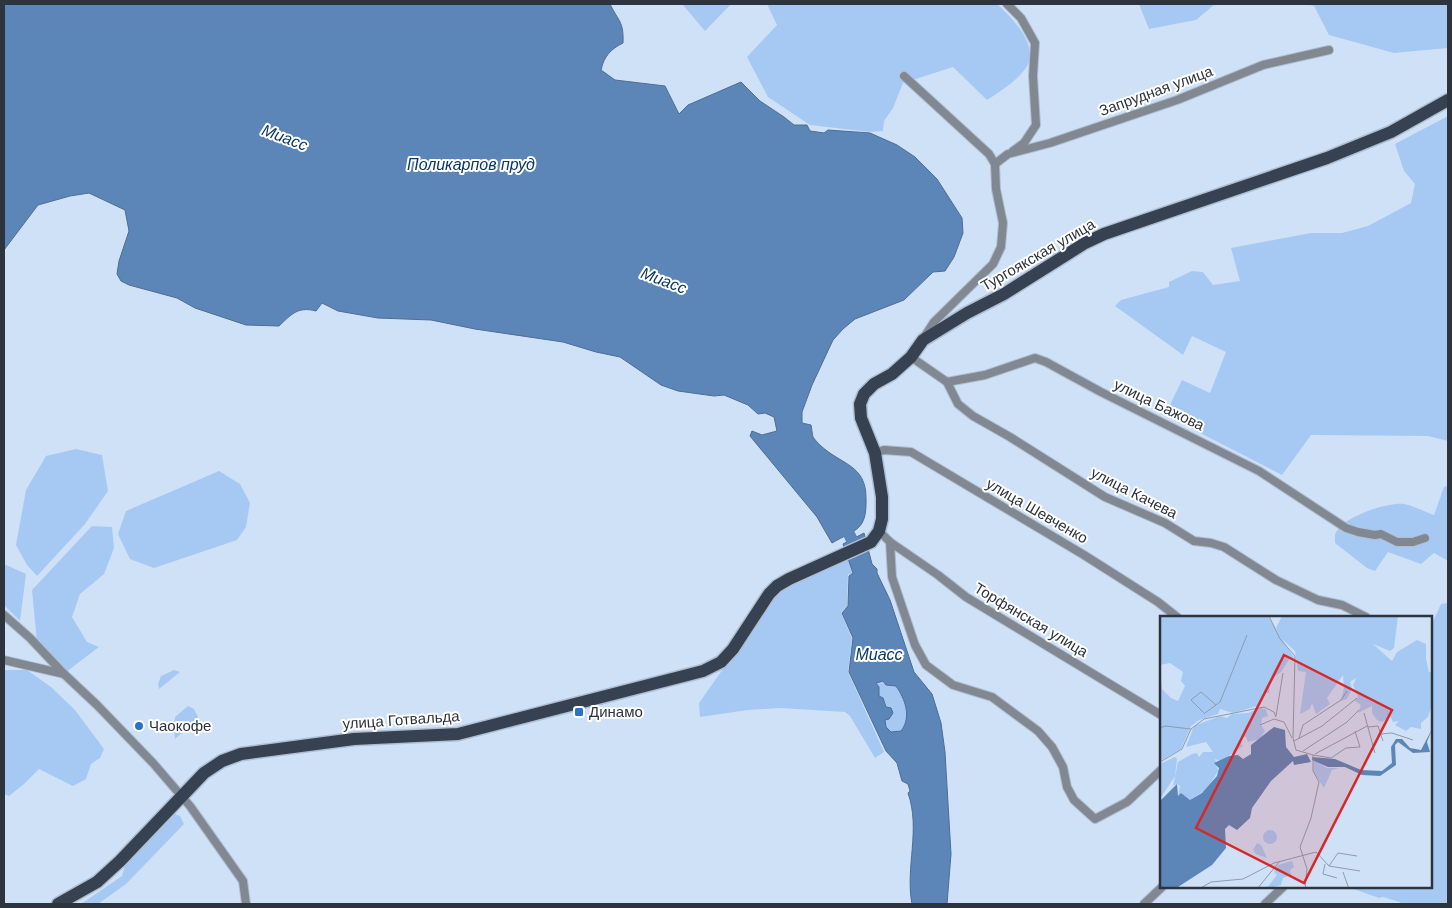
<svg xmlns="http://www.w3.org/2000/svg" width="1452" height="908" font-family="Helvetica,sans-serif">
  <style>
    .green { fill: #a6c9f4 }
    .water { fill: #5c86b8; stroke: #4e6d93; fill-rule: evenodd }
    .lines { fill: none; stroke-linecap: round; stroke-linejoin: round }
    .river { stroke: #5c86b8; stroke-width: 12 }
    .street-casing { stroke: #afbed2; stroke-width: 10 }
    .primary-casing { stroke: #afbed2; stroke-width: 15 }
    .street { stroke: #818891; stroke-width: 8 }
    .primary { stroke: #364251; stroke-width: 12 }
    .poi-dot { fill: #2873c3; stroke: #fff; stroke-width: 2 }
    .labels { text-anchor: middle; stroke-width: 4; stroke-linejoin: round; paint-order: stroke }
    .street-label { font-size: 15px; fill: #2d343d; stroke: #fff }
    .poi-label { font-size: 15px; fill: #2d343d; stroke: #fff; text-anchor: start }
    .water-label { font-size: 16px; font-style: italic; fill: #0b3968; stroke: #fff }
    .inset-road { fill: none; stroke: #8e9cad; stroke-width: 1 }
    .view { fill: #d62828; fill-opacity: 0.15; stroke: #d62828; stroke-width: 2.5 }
    .inset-edge { fill: none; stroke: #2d343d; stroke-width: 2.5 }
  </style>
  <rect width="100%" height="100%" fill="#cfe1f7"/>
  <g class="green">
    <path d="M678 4H731L705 31 683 5Z"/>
    <path d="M767 4H997C1011 17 1037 42 1028 64 1021 79 1000 91 987 100L953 67 903 83 893 108 884 121 883 131 870 132 810 125 768 97 747 57 777 25Z"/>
    <path d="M1136 4H1215L1196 20 1149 29 1139 4Z"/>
    <path d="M1306 4H1448V48L1394 53 1329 35 1314 6Z"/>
    <path d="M1448 116V441L1428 436 1311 435 1282 475 1165 415 1182 380 1210 393 1226 352 1192 336 1183 355 1115 306 1121 300 1169 287V282L1192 271 1203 272 1213 285 1240 281 1231 248 1311 233H1342L1368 226 1411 203 1415 184 1404 171 1395 144Z"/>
    <path d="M76 449 102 455 108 491 85 524 37 576 27 565 16 545 26 490 46 456Z"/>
    <path d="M219 471 240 484 250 503 246 527 237 540 154 568 130 559 118 534 126 511Z"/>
    <path d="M1448 486V561L1434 553 1421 564 1388 552 1375 571 1367 568 1335 543C1335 540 1335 538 1335 535 1340 517 1388 502 1404 504 1414 506 1425 512 1434 515L1444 487Z"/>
    <path d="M92 526 112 527 114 548 104 574 80 594 72 617 87 642 99 647 66 672 37 642 32 590Z"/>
    <path d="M849 557 852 573 848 575 847 606 841 612 852 639 848 672 884 752 875 758 850 716 845 712 780 708 748 710 700 717 699 703 779 589Z"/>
    <path d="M4 564 26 574 20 621 4 605Z"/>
    <path d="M1448 603V904H1401L1400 902 1383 897 1379 898 1348 887H1431V626L1441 604Z"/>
    <path d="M4 670H27L51 687 75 710 104 749 100 758 91 764 86 779 73 786 39 769 24 784 9 796 4 794Z"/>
    <path d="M174 670 180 672 159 689 158 684 161 676Z"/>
    <path d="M883 681 886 685 896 686C905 699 912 718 901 731L891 732 886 727C885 716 889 702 879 696V687L876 683Z"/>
    <path d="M188 706 194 709 198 717 196 721 175 739 174 730 175 717Z"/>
    <path d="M172 813 180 816 184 824 126 884 98 904H81L122 876 126 862Z"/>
  </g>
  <g class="water">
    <path d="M4 4H610C618 21 624 21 623 43 611 49 604 56 601 70L615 80 665 86 679 114 688 105 741 82 760 101 784 117 794 125H807L810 131 824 133 828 130 870 133 897 145 915 157 937 179 962 218 963 233 954 257 945 271 933 272 904 300 855 319 843 329 833 340 812 385 802 412V423L811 425C812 429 812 434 813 437 815 440 818 443 821 446 842 465 866 465 866 498 867 531 856 529 832 543L817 517 750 436 752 431 762 435 777 431 774 417 765 413 758 414 748 405 724 395 714 396 678 391 661 385 620 357 596 352 563 342 475 329 431 320 378 318 338 311 322 303 316 311C297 306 291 315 279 326L246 325 195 308 177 298 129 285 121 281 117 274 119 261 129 231 125 210 89 193 70 196 38 205 4 250Z"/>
    <path d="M864 533 872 564 877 569V573L890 600 914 672 932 694 941 723 945 752 951 854 947 904H912C905 867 921 830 908 793L910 791 908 784 902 781 897 763 886 751 849 672 853 638 842 613 848 606 849 576 853 573 843 544ZM883 681 886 685 896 686C905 699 912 717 901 731L891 732 886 727 885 720 889 719 893 713 891 708 886 707 883 698 879 696V687L876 683Z"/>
  </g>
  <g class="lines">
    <path class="river" d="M842 519 859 555"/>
    <defs>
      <g id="street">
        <path d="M1007 4 1021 18 1035 43 1033 76 1036 125 1024 143 1013 151"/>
        <path d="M904 76 989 154 995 164 996 189 1003 223 1001 247 993 264 934 322 925 336"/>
        <path d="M995 164 1008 154 1050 143 1177 100 1263 65 1329 50"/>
        <path d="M911 357 947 382 958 404 973 416 1010 437 1105 497 1165 523 1194 541 1211 543 1224 547 1276 580 1318 600 1342 605 1366 617"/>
        <path d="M947 382 985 375 1035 358 1046 362 1101 392 1259 471 1346 528 1358 532 1375 535 1381 534 1397 542H1413L1425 538"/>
        <path d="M875 453 884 450 911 452 1084 555 1158 602 1177 617"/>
        <path d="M879 531 890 542 892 577 915 645 926 665 953 685 992 697 1038 731 1052 747 1063 767 1067 787 1074 800 1095 819 1127 802 1161 770"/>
        <path d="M890 542 938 575 966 597 1161 715"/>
        <path d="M4 615 30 638 64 674 97 705 153 763 190 806 243 881 246 904"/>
        <path d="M4 660 64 674"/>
        <path d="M1144 904 1162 887"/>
        <path d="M1265 904 1283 887"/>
      </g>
      <path id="primary" d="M58 904 97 882 120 861 204 773 222 761 241 754 354 739 458 734 703 671 721 662 733 649 769 594 777 586 789 579 871 542 879 531 882 519V497L875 453 861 418 860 404 864 394 874 384 892 374 911 357 923 340 967 313 1004 294 1085 243 1104 234 1327 158 1391 132 1448 100"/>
    </defs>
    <use href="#street" class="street-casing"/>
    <use href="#primary" class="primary-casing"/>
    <use href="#street" class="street"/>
    <use href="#primary" class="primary"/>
  </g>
  <g class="poi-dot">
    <rect x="574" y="707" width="10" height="10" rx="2.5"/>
    <circle cx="139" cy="726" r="5"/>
  </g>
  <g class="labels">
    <g class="street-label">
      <text transform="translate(1156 91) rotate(-20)" y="5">Запрудная улица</text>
      <text transform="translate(1038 255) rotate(-30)" y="5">Тургоякская улица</text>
      <text transform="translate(1159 405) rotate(26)" y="5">улица Бажова</text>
      <text transform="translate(1134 493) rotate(27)" y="5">улица Качева</text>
      <text transform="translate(1037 511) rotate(30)" y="5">улица Шевченко</text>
      <text transform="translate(1031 620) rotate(31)" y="5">Торфянская улица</text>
      <text transform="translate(401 720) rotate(-4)" y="5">улица Готвальда</text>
    </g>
    <g class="poi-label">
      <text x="589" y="717">Динамо</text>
      <text x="149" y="731">Чаокофе</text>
    </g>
    <g class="water-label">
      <text transform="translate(285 137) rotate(21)" y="6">Миасс</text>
      <text x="471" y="170">Поликарпов пруд</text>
      <text transform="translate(664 280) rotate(21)" y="6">Миасс</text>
      <text x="879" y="660">Миасс</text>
    </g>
  </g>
  <g transform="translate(1160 616)">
    <rect width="272" height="272" fill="#cfe1f7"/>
    <path d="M0 0H108L135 43 130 42 121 56 110 64 109 77H106L97 90 73 97 60 93 58 98 39 104 31 110 21 133 0 145V57L2 73 11 82 18 85 25 70 21 65 23 56 10 47 0 49ZM122 0H238L234 32 230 35 213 28 232 45 237 36 257 24 266 28V43L269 56H272V89L268 101 261 107V113L251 111 246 115 235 109 239 105 233 106 230 100 222 106 217 104 212 97V90L198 97 201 89 195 85 198 81 193 69 196 62 190 66 192 73 187 83 181 85 184 72 183 59 167 82 170 88 156 98 152 87 150 93 140 98 146 56 138 55 135 35 122 23 116 12ZM100 92 106 93 108 100 102 102 101 109 105 115 100 123 88 126 86 121 82 120 79 124 83 130 61 145 55 143 58 155 47 173 30 184 18 180 20 170 17 168 13 170 18 146 32 138 37 137 39 141 43 136H53L46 126 26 131 34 110 60 100 67 102 72 98 88 97ZM15 141 17 143 15 160 0 183V148ZM154 144 167 152H179L172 154 164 172 153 155ZM103 221a7 7 0 1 1 14 0a7 7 0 1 1-14 0ZM97 227 101 229 107 242 96 238 93 234ZM132 245 134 251 130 254 131 259 123 262 121 269 106 273 117 259 114 256 118 249Z" fill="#a6c9f4"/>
    <path d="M114 111 125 114 126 131 134 141 147 138 151 146 134 149 133 145 111 165 92 192 90 202 77 214 69 209 65 213 66 232 52 249 18 271 0 273V185L17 168 18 180 21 177 30 184 42 177 57 160 59 152 54 147 69 140 78 139 83 143 91 138V129ZM272 113 267 126 270 136 253 137 238 126 235 129 236 149 220 160 202 159 185 151H168L152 144V141L175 143 201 154 222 155 232 147 231 131 236 123H242L250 132 261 134Z" fill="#5c86b8"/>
    <path class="inset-road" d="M109 0 120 23 135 40 133 122 136 134 153 139V155L159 166 151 202 140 231 147 253 145 273M45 97 60 86 87 19M204 97 215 137M45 98 31 84 41 76 56 89M116 100 123 57M100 109 114 103 124 106 132 122M208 111 218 110 223 125M0 112 5 110 31 113M221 118 232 117 253 124M139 122 143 109 181 84 187 75M134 125 162 110 197 82M143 135 187 106 199 94M155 138 207 110M153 139 171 142 186 132 200 131 195 115M0 146 22 133 31 113 44 103 104 91 114 96 116 101M165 248 163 258 177 262M169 250 178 237 197 240M183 256 189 273M39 273 51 266 83 263 114 247 156 236 169 250 200 255M97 273 120 245"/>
    <path class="view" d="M124 39 232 94 144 267 36 212Z"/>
    <rect width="272" height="272" class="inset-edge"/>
  </g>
  <rect width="1452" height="908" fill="none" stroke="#2d343d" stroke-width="10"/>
</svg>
